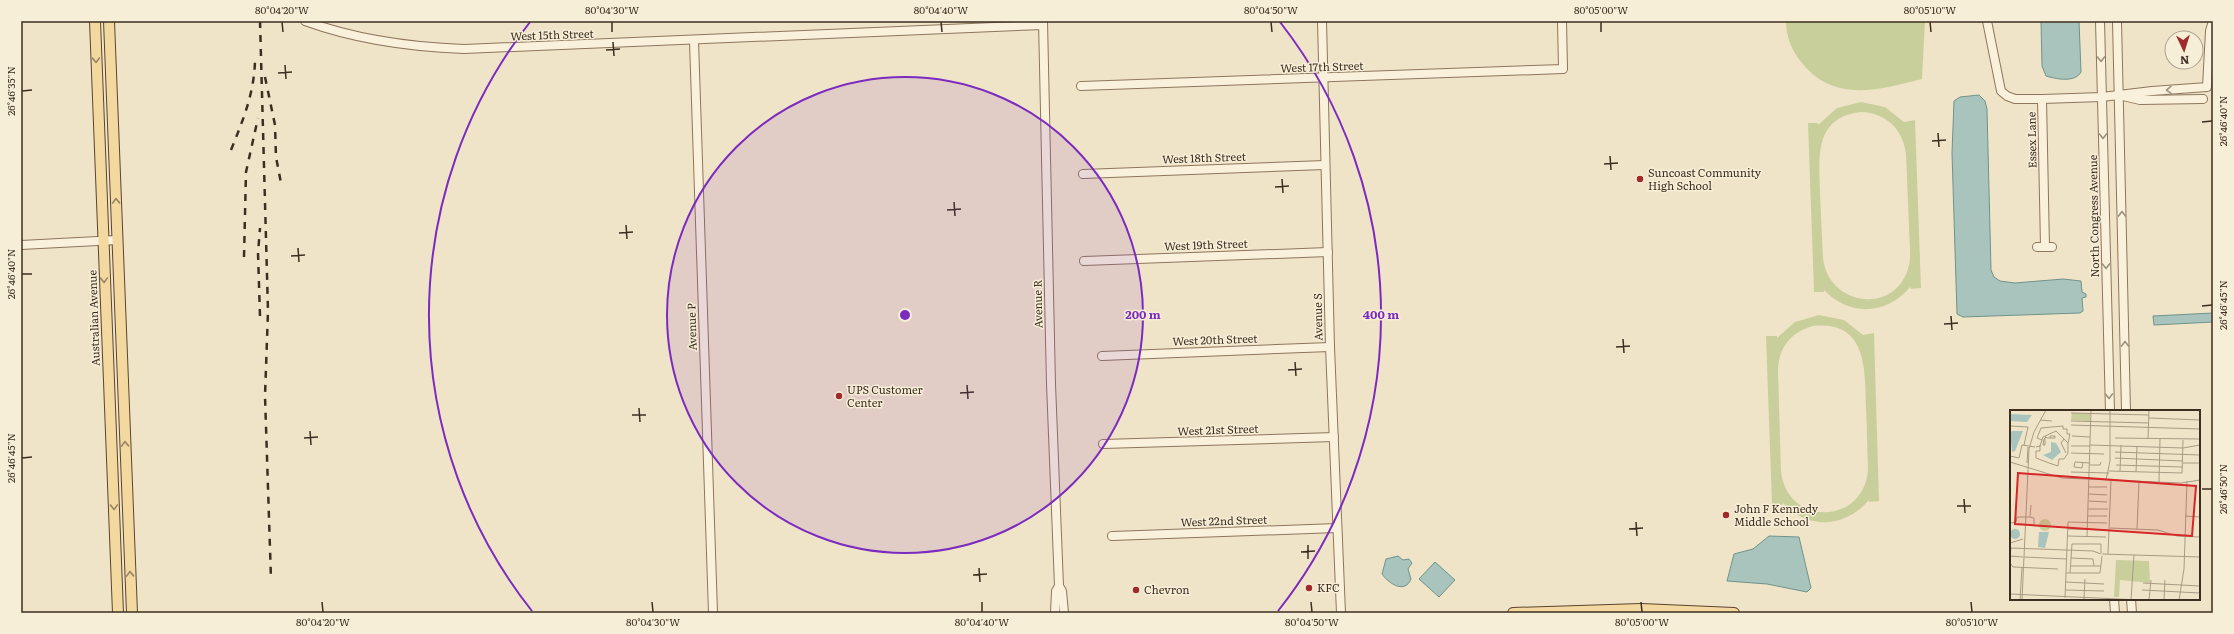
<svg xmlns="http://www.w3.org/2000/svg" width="2234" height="634" font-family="Literata,serif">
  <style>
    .green { fill: #c9cf9b; fill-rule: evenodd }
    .water { fill: #a9c4bc; stroke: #6f938a }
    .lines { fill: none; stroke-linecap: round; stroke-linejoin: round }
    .minor-casing { stroke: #8d765c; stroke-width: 10 }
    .major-casing { stroke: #5b4430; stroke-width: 12 }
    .minor { stroke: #faf1dc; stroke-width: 8 }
    .major { stroke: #f3d9a0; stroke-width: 10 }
    .rail { stroke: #3d2e20; stroke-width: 2.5; stroke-dasharray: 7 7; stroke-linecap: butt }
    .oneway { stroke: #9c907e }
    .oneway2 { stroke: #988460 }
    .ticks { fill: none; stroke: #3d2e20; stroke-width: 1.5 }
    .ring { fill: none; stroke: #7b2cbf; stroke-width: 2 }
    .poi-dot { fill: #9e2a2b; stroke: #f7eed8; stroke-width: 1.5 }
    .labels { text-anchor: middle; stroke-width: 3; stroke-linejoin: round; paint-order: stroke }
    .street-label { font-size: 11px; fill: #3d2e20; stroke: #f7eed8 }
    .poi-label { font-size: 11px; fill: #3d2e20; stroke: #f7eed8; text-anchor: start }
    .inset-road { fill: none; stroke: #a89b85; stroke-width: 1 }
    .view { fill: #d62828; fill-opacity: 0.15; stroke: #d62828; stroke-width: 2 }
    .inset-edge { fill: none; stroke: #3d2e20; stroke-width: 2 }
    .centre { fill: #7b2cbf; stroke: #f7eed8; stroke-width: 2 }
    .ring-label { font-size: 12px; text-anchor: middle; font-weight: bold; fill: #7b2cbf; stroke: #f7eed8; stroke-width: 3; stroke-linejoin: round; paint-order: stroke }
    .neatline { fill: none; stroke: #3d2e20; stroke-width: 1.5 }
    .ticks-label { font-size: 10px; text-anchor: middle; fill: #3d2e20 }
  </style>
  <rect width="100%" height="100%" fill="#f0e4c8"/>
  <g class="green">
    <path d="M1786 21H1925L1922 79C1879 90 1834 103 1802 63 1792 51 1786 37 1786 21Z"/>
    <path d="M1861 102 1885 107 1904 122 1915 120 1921 288 1911 289 1910 287C1887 315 1850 317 1824 290V292H1814L1808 123H1818V125L1837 108ZM1861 112C1886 113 1903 129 1906 154 1907 178 1908 203 1909 227 1909 241 1912 256 1908 269 1893 316 1828 305 1823 258 1822 236 1821 215 1820 193 1819 157 1814 117 1861 112Z"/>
    <path d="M1819 315 1844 320 1863 335 1874 333 1879 501 1869 502V500C1845 528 1808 530 1783 503L1782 505H1772L1766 336H1777V338L1795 322ZM1813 326C1867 320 1865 369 1866 407 1867 427 1867 448 1868 468 1866 525 1787 528 1781 471L1778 370C1779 347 1791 332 1813 326Z"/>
  </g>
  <g class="water">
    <path d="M2041 21H2079L2081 72C2075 83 2056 79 2046 76L2042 66Z"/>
    <path d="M1979 95 1985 101 1987 109 1991 270 1994 277 2000 281 2015 283 2063 279 2081 281 2082 292 2086 294V297L2082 298 2083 311 2080 313 1963 317 1957 314 1952 153 1954 101 1960 97Z"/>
    <path d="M2213 313V322L2154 325 2153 316Z"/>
    <path d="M1769 536 1799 537 1811 588 1807 592 1767 584 1727 581 1734 554 1753 549Z"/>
    <path d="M1398 556 1403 560 1409 559 1412 563 1408 569 1411 579C1405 594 1389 584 1382 574L1386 559Z"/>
    <path d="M1435 562 1455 580 1439 597 1419 579Z"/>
  </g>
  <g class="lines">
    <defs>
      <g id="minor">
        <path d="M305 21C357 40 410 47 464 49L1043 25"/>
        <path d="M1043 21 1051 384 1059 586 1062 591 1064 613"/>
        <path d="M1322 21 1330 347 1341 613"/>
        <path d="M1987 21 2001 91 2007 96 2015 99H2042L2102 97 2152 91 2207 87 2210 31 2213 21"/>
        <path d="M2100 21 2110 411"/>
        <path d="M2117 21 2126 411"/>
        <path d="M694 41 713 613"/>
        <path d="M1081 86 1563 69 1562 21"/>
        <path d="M2123 96 2140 100 2203 99"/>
        <path d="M2042 99 2045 247"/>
        <path d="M1083 174 1325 165"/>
        <path d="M21 245 117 240"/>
        <path d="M2037 247H2052"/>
        <path d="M1084 261 1328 252"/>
        <path d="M1102 356 1330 347"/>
        <path d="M1103 444 1334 437"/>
        <path d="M1112 536 1337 528"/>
        <path d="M2114 599 2115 613"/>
        <path d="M2131 599 2132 613"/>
        <path d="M1055 613 1056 591 1059 586"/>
      </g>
      <g id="major">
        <path d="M95 21 118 613"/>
        <path d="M109 21 132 613"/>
        <path d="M1513 613 1641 609 1734 613"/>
      </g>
    </defs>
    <use href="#minor" class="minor-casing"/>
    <use href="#major" class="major-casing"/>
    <use href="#minor" class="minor"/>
    <use href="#major" class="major"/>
    <g class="rail">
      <path d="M260 21 268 311 265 396 271 579"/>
      <path d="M265 77 275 125 276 157 281 183"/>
      <path d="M231 150C243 120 254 94 255 61"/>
      <path d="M244 257 246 172 258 118"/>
      <path d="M260 316 258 253 260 228"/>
    </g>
  </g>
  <defs><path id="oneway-chevron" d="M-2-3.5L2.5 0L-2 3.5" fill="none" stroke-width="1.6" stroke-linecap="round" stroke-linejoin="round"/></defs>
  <g class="oneway">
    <use href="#oneway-chevron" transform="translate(2101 59) rotate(89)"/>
    <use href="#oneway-chevron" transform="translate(2169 90) rotate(177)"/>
    <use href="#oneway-chevron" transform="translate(2103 136) rotate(89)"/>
    <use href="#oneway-chevron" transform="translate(2122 214) rotate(-91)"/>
    <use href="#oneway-chevron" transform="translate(2106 266) rotate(89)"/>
    <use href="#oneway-chevron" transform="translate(2125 344) rotate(-91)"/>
    <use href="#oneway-chevron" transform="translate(2109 396) rotate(88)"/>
  </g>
  <g class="oneway2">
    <use href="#oneway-chevron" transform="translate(96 60) rotate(88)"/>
    <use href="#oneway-chevron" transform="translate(116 201) rotate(-92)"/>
    <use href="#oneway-chevron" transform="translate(104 280) rotate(88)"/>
    <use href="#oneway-chevron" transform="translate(125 444) rotate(-92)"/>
    <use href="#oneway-chevron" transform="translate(114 507) rotate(88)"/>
    <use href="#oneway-chevron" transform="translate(130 574) rotate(-92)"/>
  </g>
  <path class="ticks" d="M282 22 283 32M612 22V32M941 22 942 32M1271 22 1272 32M1601 22V32M1930 22 1931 32M613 42 614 56M606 50 620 49M285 65 286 79M278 73 292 72M22 91 32 90M2202 122 2212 121M1938 133 1939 147M1932 141 1946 140M1610 156 1611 170M1604 164 1618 163M1282 179 1283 193M1275 187 1289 186M954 202 955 216M947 210 961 209M626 225 627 239M619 233 633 232M298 248 299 262M291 256 305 255M22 274H32M2202 306 2212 305M1951 316 1952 330M1944 324 1958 323M1623 339 1624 353M1616 347 1630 346M1295 362 1296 376M1288 370 1302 369M967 385 968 399M960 393 974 392M639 408 640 422M632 415H646M310 431 311 445M304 438 318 437M22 458 32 457M2202 489H2212M1964 499 1965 513M1957 506H1971M1636 522 1637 536M1629 529 1643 528M1308 545V559M1301 552 1315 551M979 568 980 582M973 575 987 574M322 602 323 612M652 602 653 612M982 602V612M1311 602 1312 612M1641 602 1642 612M1971 602 1972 612"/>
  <circle cx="905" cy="315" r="238" fill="#7b2cbf" fill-opacity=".12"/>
  <g class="ring">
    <circle cx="905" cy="315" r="238"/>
    <path d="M532 611A476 476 0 0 1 530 22M1280 22A476 476 0 0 1 1278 611"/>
  </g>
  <g class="poi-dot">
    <circle cx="1640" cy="179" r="4"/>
    <circle cx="839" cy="396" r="4"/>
    <circle cx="1726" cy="515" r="4"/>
    <circle cx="1309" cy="588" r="4"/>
    <circle cx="1136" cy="590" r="4"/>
  </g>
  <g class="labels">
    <g class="street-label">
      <text transform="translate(552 35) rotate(-2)" y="4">West 15th Street</text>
      <text transform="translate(1322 67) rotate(-2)" y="4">West 17th Street</text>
      <text transform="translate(2032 140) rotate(-91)" y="4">Essex Lane</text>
      <text transform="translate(1204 158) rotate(-2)" y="4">West 18th Street</text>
      <text transform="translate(2094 216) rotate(-91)" y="4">North Congress Avenue</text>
      <text transform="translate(1206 245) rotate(-2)" y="4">West 19th Street</text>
      <text transform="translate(1038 304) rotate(-91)" y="4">Avenue R</text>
      <text transform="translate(1318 317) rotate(-91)" y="4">Avenue S</text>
      <text transform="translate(94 318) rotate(-92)" y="4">Australian Avenue</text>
      <text transform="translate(692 327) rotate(-92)" y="4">Avenue P</text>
      <text transform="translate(1215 340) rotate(-2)" y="4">West 20th Street</text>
      <text transform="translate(1218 430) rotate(-2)" y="4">West 21st Street</text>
      <text transform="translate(1224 521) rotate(-2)" y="4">West 22nd Street</text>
    </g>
    <g class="poi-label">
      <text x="1648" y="177">Suncoast Community<tspan x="1648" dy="13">High School</tspan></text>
      <text x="847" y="394">UPS Customer<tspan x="847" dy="13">Center</tspan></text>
      <text x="1734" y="513">John F Kennedy<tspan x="1734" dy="13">Middle School</tspan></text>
      <text x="1317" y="592">KFC</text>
      <text x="1144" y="594">Chevron</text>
    </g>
  </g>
  <g transform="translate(2010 410)">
    <rect width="190" height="190" fill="#f0e4c8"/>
    <path d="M62 3 80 4V11L61 10ZM29 115a6 6 0 1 1 12 0a6 6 0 1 1-12 0ZM106 150 139 151 140 173 110 170 109 187H104Z" fill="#c9cf9b"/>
    <path d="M0 4 22 5 17 12 0 11ZM2 21H13L5 41 2 42 0 23ZM41 32 46 33 51 42 42 50 33 45 41 42ZM0 124a5 5 0 1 1 10 0a5 5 0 1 1-10 0ZM29 122H39L35 138 28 137Z" fill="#a9c4bc"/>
    <path class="inset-road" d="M61 3 139 5M139 8 190 10M30 10 42 11M61 11 139 13M61 15 190 19M0 16 18 17 14 35M35 26 37 28H45V26H40V28M62 26 80 27M35 28V35H33L34 29 36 27M105 28 190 29M54 29 51 33 56 43M138 29 139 0M32 30 27 28 31 18 53 16V19H57V24H60L58 33M80 35 173 38M61 36H80M26 37 30 36 33 27 46 21 58 33V43L54 49H49L48 56 39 53 26 48V41H30V35M173 38 190 35M105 42 190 45M61 43 94 44M0 46 9 48 12 35 25 37M105 48 173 51M0 52 52 68 171 73 190 70M73 52 72 58 64 57 65 52 80 53M17 53 18 37M173 53H190M80 55H90L91 52M106 55 173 57M99 61 172 63 173 30M110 61 111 35M61 62 99 63M126 62 127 36M96 70 100 51V0M149 72 150 29M79 77H97M79 84 97 85M79 91 97 92M21 95 20 107 24 108V116M78 99H98M78 106H97M175 106 190 107M0 113 6 112 7 107H20M100 118 148 120 167 126 190 127M58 119 97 120M127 119 129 72M58 126 96 127M77 127 81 0M0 133 13 129M92 144 190 147M98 144 101 70M0 146 1 138 83 141 91 144M0 146 13 147M14 147 57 149M61 148 83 149 84 156M0 153 3 157 48 159M61 156H91M56 163H90L92 146M60 163 62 134H91V143M56 172 94 174M133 173 190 176M55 180 94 181M132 180 190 183M0 184 130 190M55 188 58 112 97 113M10 190 12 157M12 190 19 39 24 22 36 0M74 190 75 169M121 190 124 145M139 190 141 170M154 190 155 170M169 190 174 159 177 71"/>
    <path class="view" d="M8 63 186 76 182 126 5 114Z"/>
    <rect width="190" height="190" class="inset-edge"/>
  </g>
  <circle cx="905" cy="315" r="6" class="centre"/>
  <g class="ring-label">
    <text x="1143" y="319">200 m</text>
    <text x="1381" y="319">400 m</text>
  </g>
  <rect width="2234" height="634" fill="none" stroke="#f7eed8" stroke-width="44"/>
  <g transform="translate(2184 50) rotate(176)"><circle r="19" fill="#f7eed8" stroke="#ada18e"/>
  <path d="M0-3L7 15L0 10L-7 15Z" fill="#9e2a2b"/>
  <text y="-6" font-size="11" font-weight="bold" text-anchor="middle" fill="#3d2e20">N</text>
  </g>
  <rect x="22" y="22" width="2190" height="590" class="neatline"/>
  <g class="ticks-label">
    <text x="282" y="14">80°04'20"W</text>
    <text x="612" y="14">80°04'30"W</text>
    <text x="941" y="14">80°04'40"W</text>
    <text x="1271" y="14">80°04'50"W</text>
    <text x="1601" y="14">80°05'00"W</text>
    <text x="1930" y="14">80°05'10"W</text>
    <text transform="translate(11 91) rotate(-90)" y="4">26°46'35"N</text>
    <text transform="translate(2223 121) rotate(-90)" y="4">26°46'40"N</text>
    <text transform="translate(11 274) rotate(-90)" y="4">26°46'40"N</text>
    <text transform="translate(2223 305) rotate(-90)" y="4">26°46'45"N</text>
    <text transform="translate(11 458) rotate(-90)" y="4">26°46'45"N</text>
    <text transform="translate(2223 489) rotate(-90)" y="4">26°46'50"N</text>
    <text x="323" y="626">80°04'20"W</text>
    <text x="653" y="626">80°04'30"W</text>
    <text x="982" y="626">80°04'40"W</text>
    <text x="1312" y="626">80°04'50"W</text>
    <text x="1642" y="626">80°05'00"W</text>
    <text x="1972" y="626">80°05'10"W</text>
  </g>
</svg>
